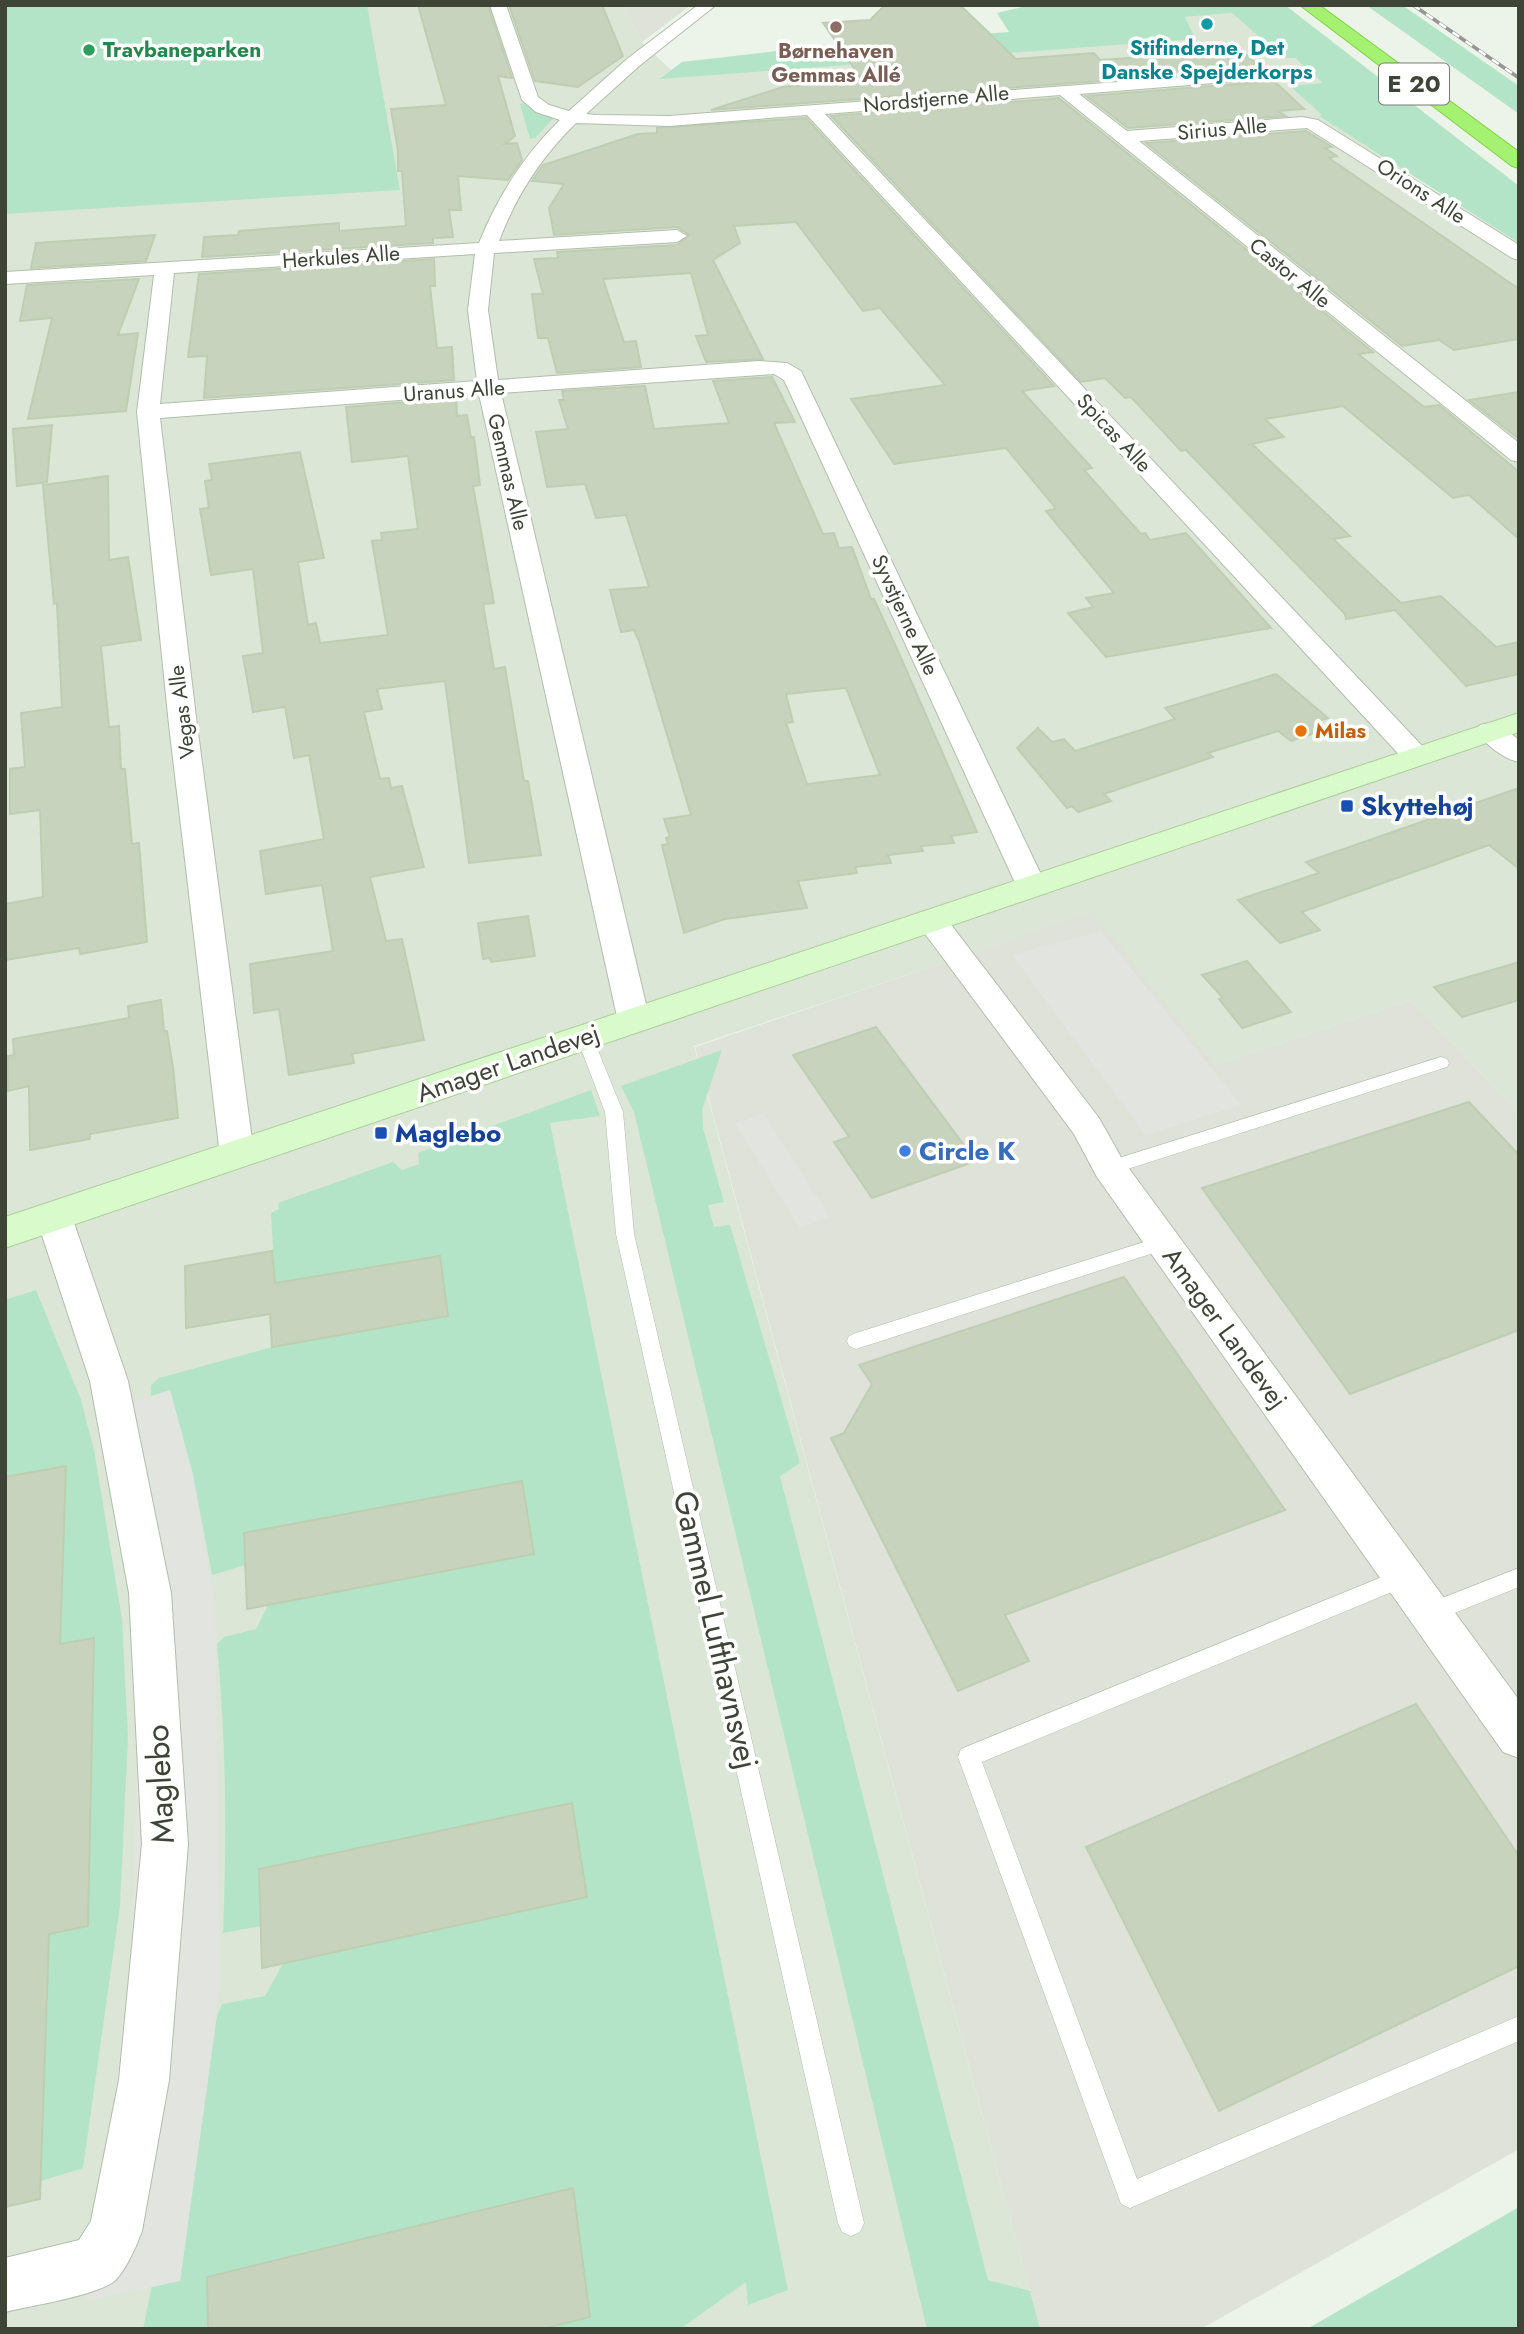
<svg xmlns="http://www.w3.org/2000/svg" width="1524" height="2334" font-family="Jost,sans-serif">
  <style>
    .residential { fill: #dce6d6 }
    .industrial { fill: #dee2d9 }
    .green { fill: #b4e4c7 }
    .parking { fill: #e2e4df }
    .building { fill: #c8d3be; stroke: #beceb2; stroke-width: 2; fill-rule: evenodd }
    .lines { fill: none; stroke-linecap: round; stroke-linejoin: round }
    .lane-casing { stroke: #b3bdab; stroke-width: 1 }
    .street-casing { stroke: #b3bdab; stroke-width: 2 }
    .secondary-casing { stroke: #abcf9b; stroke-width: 2 }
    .highway-casing { stroke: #80d143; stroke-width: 2 }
    .lane { fill: #fff; fill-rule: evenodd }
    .street { fill: #fff; fill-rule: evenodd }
    .secondary { fill: #d9faca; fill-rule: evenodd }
    .highway { fill: #a5f273; fill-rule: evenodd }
    .rail-casing { stroke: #969696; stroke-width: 3.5 }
    .rail { stroke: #fff; stroke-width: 2.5; stroke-dasharray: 8; stroke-linecap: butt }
    .culture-dot { fill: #0f9aa8; stroke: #fff; stroke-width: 2.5 }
    .education-dot { fill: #8d6e63; stroke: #fff; stroke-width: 2.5 }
    .leisure-dot { fill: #2e9e5b; stroke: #fff; stroke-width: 2.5 }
    .food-dot { fill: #e8710a; stroke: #fff; stroke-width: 2.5 }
    .transit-dot { fill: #1a4fb4; stroke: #fff; stroke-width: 2.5 }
    .shop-dot { fill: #3f7fe0; stroke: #fff; stroke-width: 2.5 }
    .labels { text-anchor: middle; stroke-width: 7; stroke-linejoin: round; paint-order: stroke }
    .far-culture-label { font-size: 21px; font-weight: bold; fill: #0d838f; stroke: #fff }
    .far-leisure-label { font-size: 21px; font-weight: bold; fill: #27864d; stroke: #fff; text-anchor: start }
    .far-education-label { font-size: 21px; font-weight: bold; fill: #785e54; stroke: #fff }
    .far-street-label { font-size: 21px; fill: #3e4537; stroke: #fff }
    .far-food-label { font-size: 21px; font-weight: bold; fill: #c56008; stroke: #fff; text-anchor: start }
    .shield { fill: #fff; stroke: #787d73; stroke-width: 2 }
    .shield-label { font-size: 24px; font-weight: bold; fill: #3e4537 }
    .transit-label { font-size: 26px; font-weight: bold; fill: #164399; stroke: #fff; text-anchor: start }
    .street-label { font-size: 26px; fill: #3e4537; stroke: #fff }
    .shop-label { font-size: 26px; font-weight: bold; fill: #366cbe; stroke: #fff; text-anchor: start }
    .near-street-label { font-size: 32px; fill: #3e4537; stroke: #fff }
  </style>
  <rect width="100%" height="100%" fill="#ecf3e8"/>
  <path class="residential" d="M5 5H624L642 42 671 70 660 78 1196 39 1185 17 1232 13 1283 58H1295L1324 84 1291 86 1410 175 1519 243V1113L1411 1000 1216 1065 1093 913 694 1046 1040 2329H5Z"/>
  <g class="industrial">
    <path d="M624 5H691L642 42Z"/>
    <path d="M1093 912 1216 1065 1411 1000 1519 1113V2149L1201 2329H1040L695 1047Z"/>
  </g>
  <g class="green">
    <path d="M5 5H367L400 190 5 214Z"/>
    <path d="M1031 5H1285L1519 186V243L1319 116 1322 115 1290 86 1323 83 1295 58H1283L1232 13 1185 17 1196 39 659 79 682 62 830 45 850 52 952 36 1009 32 997 13Z"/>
    <path d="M1366 5H1402L1519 86V114Z"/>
    <path d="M523 103 534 111 554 118 535 138 530 139 520 104Z"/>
    <path d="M722 1050 702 1110 703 1128 724 1202 708 1205 714 1227 730 1225 800 1463 780 1476 988 2280 1030 2291 1040 2329H927L634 1112 621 1086Z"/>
    <path d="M591 1090 600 1116 550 1123 788 2290 748 2305 746 2282 680 2329H542L587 2317 573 2188 207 2277 208 2329H143L153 2280 180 2281 217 2016 222 2004 265 1996 283 1964 587 1897 571 1803 259 1869 261 1926 223 1933C227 1836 226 1740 217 1644L224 1637 256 1629 268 1605 534 1554 245 1565 212 1575 193 1475 170 1390 151 1396V1385L159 1378 272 1347 448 1316 440 1256 275 1283 271 1213 279 1209 278 1203 393 1162 402 1170 419 1164 418 1153Z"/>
    <path d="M36 1290 81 1400 94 1450 122 1619 128 1737 120 1906 83 2168 41 2181 49 1934 88 1926 94 1638 60 1644 66 1466 5 1477V1300Z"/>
    <path d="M1519 2207V2329H1307Z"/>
  </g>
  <g class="parking">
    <path d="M1101 931 1241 1105 1146 1135 1012 955Z"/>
    <path d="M764 1114 805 1179 830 1217 800 1228 792 1216 735 1123Z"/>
    <path d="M170 1390 193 1475 215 1606 220 1986 180 2281 87 2301 131 1971 139 1705 140 1631 104 1412Z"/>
  </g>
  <g class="building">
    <path d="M418 5H488L512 78 498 76 515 136 505 144 517 143 522 160 508 180 458 176 461 210H449L453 237 433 238V243L202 257 204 237 238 235 239 231 339 223V231L406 226 402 171H398V151L391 109 446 105Z"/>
    <path d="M509 5H602L623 56 578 87 535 81Z"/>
    <path d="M885 5H960L1016 59 1094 53 1100 60 1241 50 1262 69 711 110 783 87 862 80 823 23 870 20Z"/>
    <path d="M1274 81 1304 109 1278 111 1286 116 1128 128 1086 96Z"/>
    <path d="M1059 98 1373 352 1358 354 1424 407 1439 405 1519 472V539L1469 495 1453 498 1343 406 1265 419 1284 437 1252 444 1350 536 1333 539 1401 603 1441 596 1496 647 1519 642V674L1466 686 1395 610 1346 619 1345 614 1186 450 1181 451 1131 397 1125 398 1105 378 1081 382 831 116Z"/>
    <path d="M806 118 1054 386 1022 391 1092 468 1084 470 1141 534 1145 533 1150 540 1186 533 1271 628 1106 657 1068 613 1093 607 1086 598 1114 593 1046 511 1055 509 1054 506 1006 448 894 464 851 399 945 385 880 308 863 311 796 222 734 226 740 243 713 260 763 359 706 362 696 336 708 335 691 273 603 279 624 342 636 341 641 367 557 373 548 338H538L532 294H543L534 259 558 258 557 252 677 245 689 235 677 227 554 235 549 208 564 184 532 181 543 165 638 134 657 133V128Z"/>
    <path d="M1306 131 1332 147 1325 148 1337 156 1329 158 1519 289V339L1454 350 1439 340 1402 346 1146 143Z"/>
    <path d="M155 235 146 261 31 268 36 243Z"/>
    <path d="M434 259 435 286H430L437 348 452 347 454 380 204 398 207 356 188 357 199 274Z"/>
    <path d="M139 279 118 335 138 333 126 411 28 419 52 318 20 321 27 285Z"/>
    <path d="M772 377 795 422 774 423 823 534 834 533 839 548 852 547 871 599H874L898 651 977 832 951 836 954 843 921 846 923 851 888 855 891 863 855 867 857 873 798 881 807 908 725 919 684 933 662 845 668 844 666 838 670 837 664 819 691 815 639 641 634 630 621 632 610 590 649 587 626 515 596 518 585 484 547 487 536 432 568 429 559 400H564L562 391 645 386 654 429 729 423 713 381ZM846 688 880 775 807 784 786 723 793 722 786 694Z"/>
    <path d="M1519 392V439L1469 400Z"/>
    <path d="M456 398 457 416 467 415 471 438 474 437 480 485 473 486 494 603 483 604 494 669 505 667 524 781H528L541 855 469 863 445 681 377 689 382 709 364 712 380 779 389 778 391 788 402 786 424 867 370 877 386 941 402 939 424 1040 352 1054 354 1063 289 1075 279 1009 254 1013 250 964 333 951 322 885 266 894 260 851 324 839 309 755 294 758 285 707 253 712 243 656 263 653 253 569 211 575 200 509 209 508 205 481 212 480 209 464 300 452 324 558 298 562 308 625 316 623 320 643 388 635 372 541 382 540 381 533 418 529 408 456 352 462 346 407Z"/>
    <path d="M52 425 47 482 17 486 13 429Z"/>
    <path d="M108 476 109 560 128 557 141 640 101 646 109 727 119 726 121 769H125L132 844 139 843 147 942 80 954 79 948 5 960V904L43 897 40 810 10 814V769L25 767 21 713 62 707 57 603 54 604 43 485Z"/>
    <path d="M1276 674 1328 718 1318 721 1327 729 1291 741 1278 731 1208 753 1213 757 1104 794 1111 801 1078 812 1072 806 1067 808 1017 748 1038 728 1052 742 1064 739 1075 751 1175 719 1165 708Z"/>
    <path d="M1519 788V869L1489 845 1302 912 1320 930 1280 943 1238 900 1319 873 1306 862Z"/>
    <path d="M528 916 535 956 491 962 490 958 483 959 478 923Z"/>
    <path d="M1247 961 1291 1012 1242 1028 1219 999 1223 998 1202 975Z"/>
    <path d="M1519 962V1000L1462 1017 1434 987Z"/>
    <path d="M161 1000 164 1031H167L173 1067 178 1118 90 1134V1139L30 1150 29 1086 8 1091V1056L14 1055 13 1039 129 1018 128 1006Z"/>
    <path d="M876 1027 976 1161 872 1198 834 1142 849 1137 793 1055Z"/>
    <path d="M1469 1102 1519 1155V1330L1350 1394 1202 1188Z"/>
    <path d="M272 1251 275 1283 440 1256 448 1316 272 1347 270 1314 186 1328 185 1266Z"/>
    <path d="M1124 1277 1285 1510 1005 1615 1029 1661 958 1691 831 1438 844 1433 872 1384 859 1365Z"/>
    <path d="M66 1466 60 1644 94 1638 88 1926 49 1934 40 2199 5 2207V1477Z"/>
    <path d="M522 1481 534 1554 247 1609 244 1533Z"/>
    <path d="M1416 1704 1519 1856V1966L1219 2111 1086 1847Z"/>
    <path d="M572 1803 587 1897 262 1968 259 1869Z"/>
    <path d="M573 2188 590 2317 542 2329H208L207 2277Z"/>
  </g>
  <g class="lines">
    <defs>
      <g id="lane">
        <path d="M585 1032 593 1038 623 1112 634 1234 864 2223 860 2232 851 2236 842 2232 838 2223 616 1234 605 1112 577 1038Z"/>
        <path d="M1441 1057 1447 1059 1449 1063 1447 1067 1109 1175 1103 1173 1100 1168 1103 1163Z"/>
        <path d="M1163 1236 1169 1238 1172 1243 1169 1248 856 1349 849 1346 847 1341 849 1336 856 1333Z"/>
        <path d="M1404 1568 1411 1570 1414 1577 1411 1584 982 1762 1137 2179 1519 2016V2041L1130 2208 1121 2204 958 1757 961 1749Z"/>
        <path d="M1519 1568V1587L1430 1623 1422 1620 1419 1613 1422 1606Z"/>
      </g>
      <g id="street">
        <path d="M490 5H506L538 97 549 105 569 111 627 59 698 5H716L639 66 586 114 596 115 669 116 1306 68 1308 71 1300 76 1079 94 1127 131 1302 117 1318 120 1519 245V260L1512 258 1307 128 1139 141 1519 443V462L1511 460 1060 95 825 114 1426 750 1430 756 1426 762 1416 764 1406 762 807 115 669 126 576 123C541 157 516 196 499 241L677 230 687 236 677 242 494 253 488 310 498 380 759 361 787 363 801 371 1047 887 1043 894 1032 897 1021 894 1017 887 784 380 774 374 501 393 650 1021 646 1029 634 1032 622 1029 618 1021 479 394 160 418 197 725 254 1155 249 1164 237 1168 225 1164 220 1155 169 725 137 412 154 275 5 284V272L479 243C498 196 524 155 560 120L536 112 522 100ZM475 254 468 310 477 381 160 404 174 273Z"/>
        <path d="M1490 723 1500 725 1519 740V762C1503 759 1485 744 1476 731L1480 725Z"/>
        <path d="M931 910 942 913 1099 1118 1122 1159 1519 1700V1758L1503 1752 1097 1177 1074 1134 920 927 916 920 920 913Z"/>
        <path d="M54 1203 67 1207 72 1217 128 1381 171 1593 188 1844 169 2080 142 2231C137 2245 124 2275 112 2283 89 2297 33 2305 5 2312V2258L79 2240 91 2221 119 2080 142 1844 129 1593 90 1381 36 1217 41 1207Z"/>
      </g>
      <path id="secondary" d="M1519 713V732L5 1248V1217Z"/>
      <path id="highway" d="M1300 5H1319L1519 152V168L1512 166Z"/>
    </defs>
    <use href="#lane" class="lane-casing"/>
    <use href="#street" class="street-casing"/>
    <use href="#secondary" class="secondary-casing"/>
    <use href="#highway" class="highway-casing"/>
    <use href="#lane" class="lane"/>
    <use href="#street" class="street"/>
    <use href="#secondary" class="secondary"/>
    <use href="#highway" class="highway"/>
    <defs>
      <path id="rail" d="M1413 5 1519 78"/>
    </defs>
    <use href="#rail" class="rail-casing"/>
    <use href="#rail" class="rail"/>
  </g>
  <circle class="culture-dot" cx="1207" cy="24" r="7"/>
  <circle class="education-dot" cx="836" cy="27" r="7"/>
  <circle class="leisure-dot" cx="89" cy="50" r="7"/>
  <circle class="food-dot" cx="1301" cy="731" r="7"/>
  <g class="transit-dot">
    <rect x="1340" y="799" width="14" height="14" rx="3.5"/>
    <rect x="374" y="1126" width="14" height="14" rx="3.5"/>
  </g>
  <circle class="shop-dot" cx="905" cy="1151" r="7"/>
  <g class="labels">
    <g class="far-culture-label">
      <text x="1207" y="55">Stifinderne, Det<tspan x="1207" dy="24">Danske Spejderkorps</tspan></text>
    </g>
    <g class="far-leisure-label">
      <text x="103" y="57">Travbaneparken</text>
    </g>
    <g class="far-education-label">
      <text x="836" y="58">Børnehaven<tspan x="836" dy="24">Gemmas Allé</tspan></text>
    </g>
    <g class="far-street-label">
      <text transform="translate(936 99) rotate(-5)" y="7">Nordstjerne Alle</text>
      <text transform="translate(1222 129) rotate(-5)" y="7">Sirius Alle</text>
      <text transform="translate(1421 191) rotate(33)" y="7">Orions Alle</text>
      <text transform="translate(341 257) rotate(-4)" y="7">Herkules Alle</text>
      <text transform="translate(1290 273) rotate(39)" y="7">Castor Alle</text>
      <text transform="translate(454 391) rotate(-4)" y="7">Uranus Alle</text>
      <text transform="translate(1114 433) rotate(47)" y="7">Spicas Alle</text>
      <text transform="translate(508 472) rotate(77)" y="7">Gemmas Alle</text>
      <text transform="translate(905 615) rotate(65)" y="7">Syvstjerne Alle</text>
      <text transform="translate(182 712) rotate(-97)" y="7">Vegas Alle</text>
    </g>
    <g class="far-food-label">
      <text x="1315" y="738">Milas</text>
    </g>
    <rect class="shield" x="1379" y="63.5" width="70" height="41" rx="5"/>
    <g class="shield-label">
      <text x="1414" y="92">E 20</text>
    </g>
    <g class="transit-label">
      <text x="1361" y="815">Skyttehøj</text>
      <text x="395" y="1142">Maglebo</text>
    </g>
    <g class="street-label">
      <text transform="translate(508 1063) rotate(-19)" y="9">Amager Landevej</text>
      <text transform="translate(1225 1328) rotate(54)" y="9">Amager Landevej</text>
    </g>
    <g class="shop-label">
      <text x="919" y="1160">Circle K</text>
    </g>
    <g class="near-street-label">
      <text transform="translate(716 1630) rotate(77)" y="11">Gammel Lufthavnsvej</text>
      <text transform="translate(160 1784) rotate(-93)" y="11">Maglebo</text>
    </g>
  </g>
  <rect width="1524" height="2334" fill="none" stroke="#3e4537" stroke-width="14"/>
</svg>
